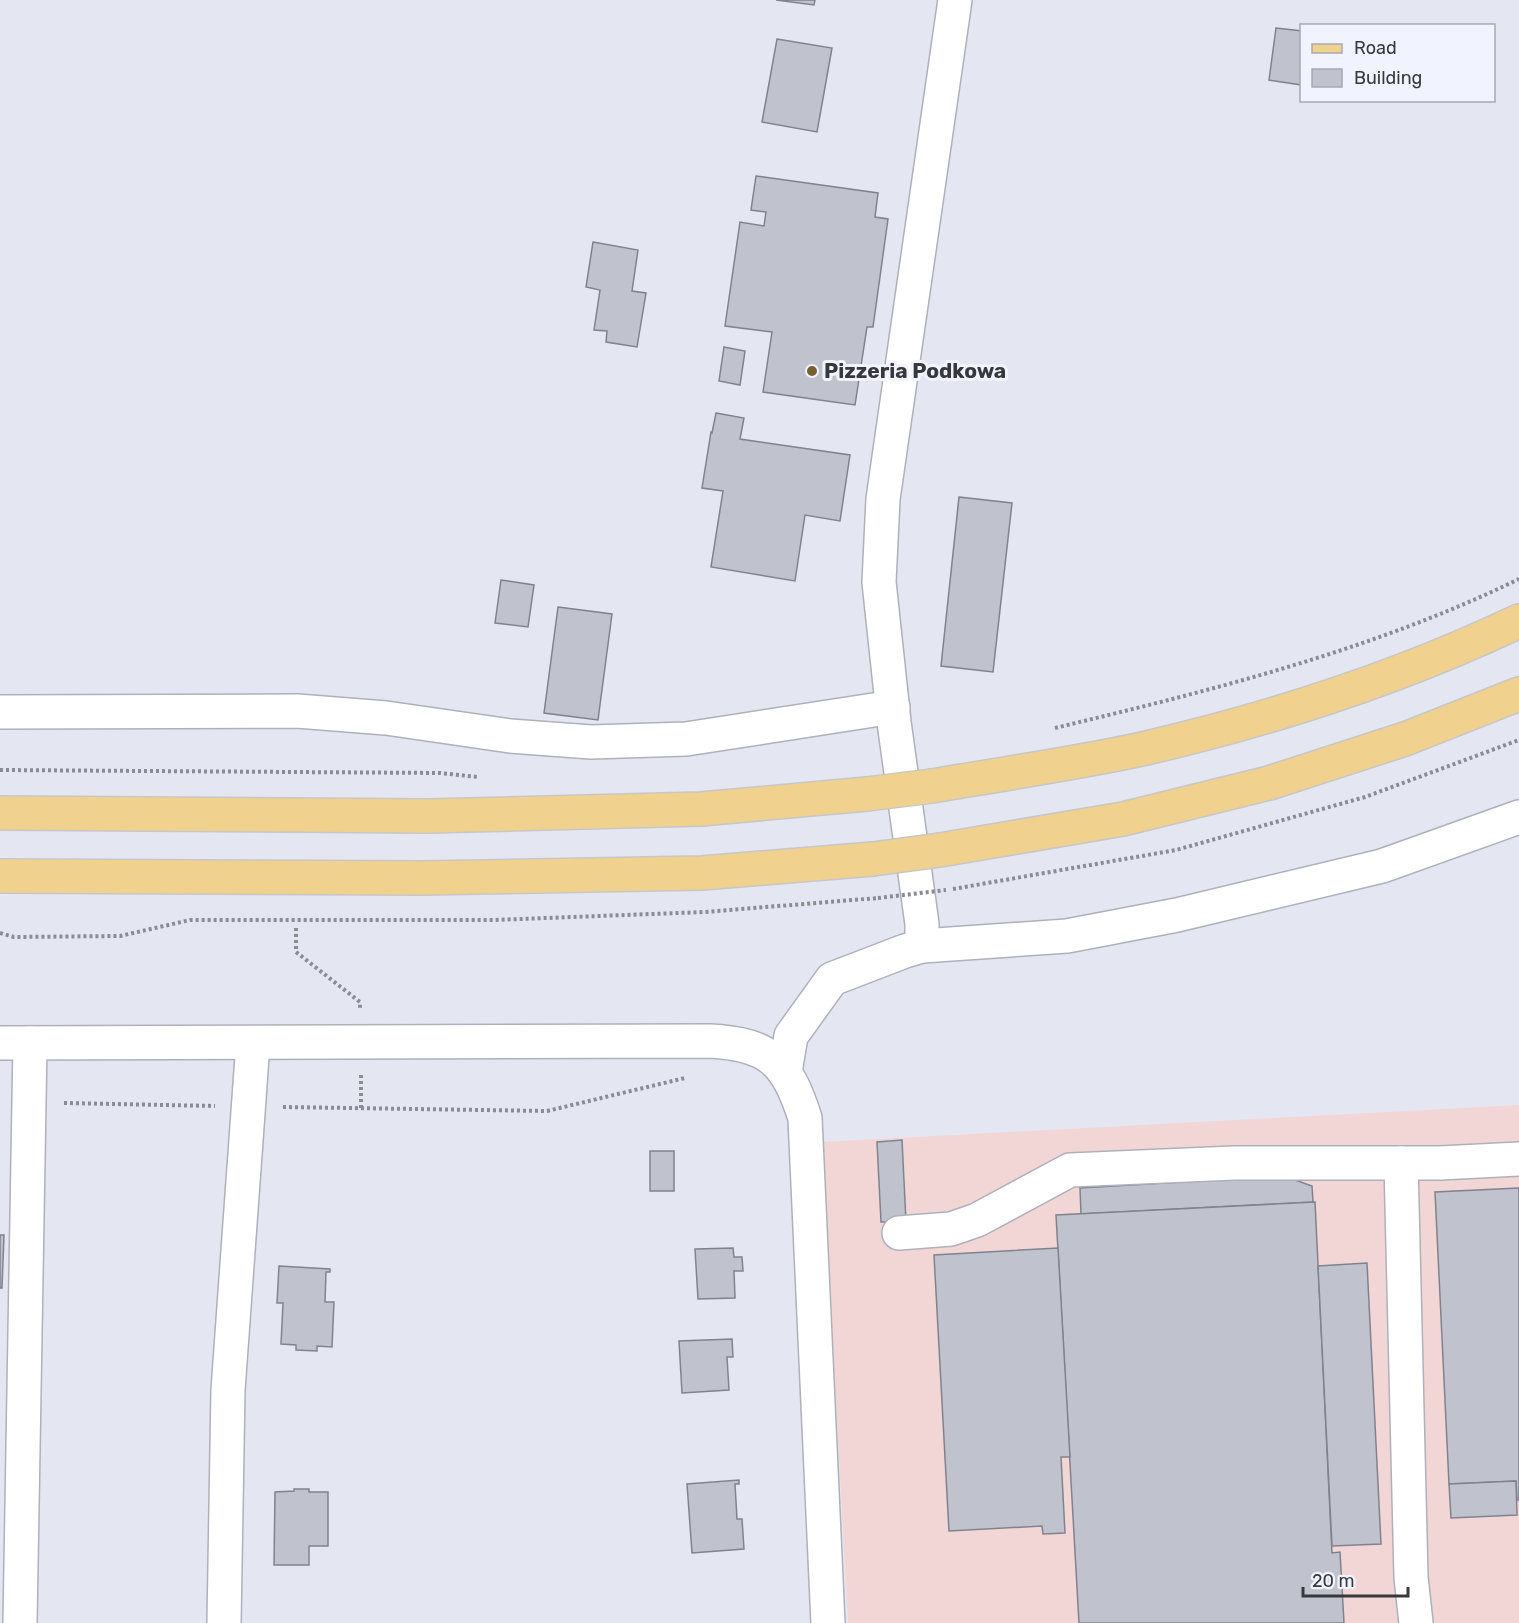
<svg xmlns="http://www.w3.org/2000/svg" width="1519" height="1623" font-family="Rubik,sans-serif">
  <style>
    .industrial { fill: #f1d6d5 }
    .building { fill: #c0c3cd; stroke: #80838d; stroke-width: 1.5 }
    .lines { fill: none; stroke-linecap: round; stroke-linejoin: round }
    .minor-casing { stroke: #aeb1bb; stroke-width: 36 }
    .major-casing { stroke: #c7c7c8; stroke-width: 36 }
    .path { stroke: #8a8c93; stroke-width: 4; stroke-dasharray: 3 3; stroke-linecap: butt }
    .minor { stroke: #fff; stroke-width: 33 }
    .major { stroke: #f1d18e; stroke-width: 33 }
    .major-bridge-casing { stroke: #c7c7c8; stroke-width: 36; stroke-linecap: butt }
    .path-bridge { stroke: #8a8c93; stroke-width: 4; stroke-dasharray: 3 3; stroke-linecap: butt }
    .major-bridge { stroke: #f1d18e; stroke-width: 33 }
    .poi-dot { fill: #776131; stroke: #f1f4ff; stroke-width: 2 }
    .labels { text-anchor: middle; stroke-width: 6; stroke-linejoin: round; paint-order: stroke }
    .poi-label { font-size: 21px; font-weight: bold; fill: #37383c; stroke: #f1f4ff; text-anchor: start }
  </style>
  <rect width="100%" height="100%" fill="#e4e7f1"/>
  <path class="industrial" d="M1519 1105V1623H848L822 1142Z"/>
  <g class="building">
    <path d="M776 0H815L814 5Z"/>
    <path d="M1276 28 1302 31V91L1301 85 1269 80Z"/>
    <path d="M777 39 832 48 817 132 762 122Z"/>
    <path d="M756 176 878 193 875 217 888 219 873 327H867L855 405 763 392 772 332 725 326 740 222 764 226 766 212 751 210Z"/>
    <path d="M593 242 638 250 632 291 646 293 637 347 606 342 607 331 594 330 600 290 586 287Z"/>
    <path d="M724 347 745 351 740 385 719 381Z"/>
    <path d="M716 413 744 418 740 439 850 455 840 521 805 515 795 581 711 567 723 491 702 488 711 432 712 433Z"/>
    <path d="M959 497 1012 503 993 672 941 666Z"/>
    <path d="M501 580 534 585 528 627 495 623Z"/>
    <path d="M558 607 612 614 598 720 544 713Z"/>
    <path d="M902 1140 906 1222H881L877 1142Z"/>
    <rect x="650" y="1151" width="24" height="40"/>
    <path d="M1284 1176 1312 1186 1313 1202 1081 1214 1080 1188Z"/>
    <path d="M1519 1188V1500H1517L1516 1481 1449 1484 1435 1192Z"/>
    <path d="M1315 1202 1332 1553 1340 1552 1344 1623H1079L1056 1215Z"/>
    <path d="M0 1235H4L2 1288H0Z"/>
    <path d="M733 1248 734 1257H742L743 1271H734L735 1298 698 1299 695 1249Z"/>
    <path d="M1058 1248 1070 1457H1061L1065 1533 1043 1534 1042 1526 949 1531 934 1255Z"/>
    <path d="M1367 1263 1381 1544 1332 1546 1318 1266Z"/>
    <path d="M279 1266 330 1269V1272H326L325 1302H334L332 1347 317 1346V1351L296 1350V1345L281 1344 283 1303H277Z"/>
    <path d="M732 1339 733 1357H727L729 1390 682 1393 679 1341Z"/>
    <path d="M739 1480V1484H735L737 1519H742L744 1549 692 1553 687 1484Z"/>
    <path d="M1516 1481 1517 1515 1451 1518 1449 1484Z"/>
    <path d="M294 1489H309V1492H328V1546H309V1565H274L275 1492 294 1491Z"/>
  </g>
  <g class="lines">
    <defs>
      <g id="minor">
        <path d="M0 712 297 711 386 718 510 736 591 742 686 739 893 707"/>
        <path d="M922 946V924L894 722 879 582 883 499 955 0"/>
        <path d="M0 1043 710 1041C770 1044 787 1062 805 1118L828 1623"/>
        <path d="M785 1072 791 1036 832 979 905 951 922 946 1067 936 1177 915 1382 866 1519 817"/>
        <path d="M1401 1163 1411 1577 1416 1623"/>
        <path d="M899 1233 951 1229 977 1220 1070 1170 1234 1163H1440L1519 1159"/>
        <path d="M20 1623 30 1043"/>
        <path d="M224 1623 228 1390 253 1043"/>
      </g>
      <g id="major">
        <path d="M932 786C1001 774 1073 764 1142 749 1272 719 1399 678 1519 621"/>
        <path d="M0 813 429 816 701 809 867 794"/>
        <path d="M940 850 1123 819 1269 783 1405 739 1519 694"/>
        <path d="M0 876 423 878 702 873 873 859"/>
      </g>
    </defs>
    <use href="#minor" class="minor-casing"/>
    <use href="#major" class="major-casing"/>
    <g class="path">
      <path d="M1055 728C1213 690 1373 650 1519 579"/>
      <path d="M0 770 440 773 478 777"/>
      <path d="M953 889 1176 850 1365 797 1519 740"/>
      <path d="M296 928V952L360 1002V1008"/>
      <path d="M0 933 14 937 120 936 190 920H494L704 912 878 898"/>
      <path d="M361 1075V1108"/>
      <path d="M64 1103 215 1106"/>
      <path d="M283 1107 547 1111 685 1078"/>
    </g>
    <use href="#minor" class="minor"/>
    <use href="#major" class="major"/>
    <defs>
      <g id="major-bridge">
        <path d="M867 794 932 786"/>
        <path d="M873 859 940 850"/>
      </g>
    </defs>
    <use href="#major-bridge" class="major-bridge-casing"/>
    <path class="path-bridge" d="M878 898 946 890"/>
    <use href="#major-bridge" class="major-bridge"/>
  </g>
  <circle class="poi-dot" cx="812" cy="371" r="6"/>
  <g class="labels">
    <g class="poi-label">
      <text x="824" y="378">Pizzeria Podkowa</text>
    </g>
  </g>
  <rect x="1300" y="24" width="195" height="78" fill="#f1f4ff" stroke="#a7a9b1" stroke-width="1.5"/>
  <rect x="1312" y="44" width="30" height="9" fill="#f1d18e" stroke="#a7a9b1" stroke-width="1.5"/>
  <text x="1354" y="54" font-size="18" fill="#37383c">Road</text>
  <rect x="1312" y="69" width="30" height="18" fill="#c0c3cd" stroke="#a7a9b1" stroke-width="1.5"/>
  <text x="1354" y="84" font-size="18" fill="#37383c">Building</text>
  <path d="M1303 1587v9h105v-9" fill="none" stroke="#37383c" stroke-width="3"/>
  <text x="1312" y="1587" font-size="18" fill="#37383c" stroke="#f1f4ff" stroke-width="4.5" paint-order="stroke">20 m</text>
</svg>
